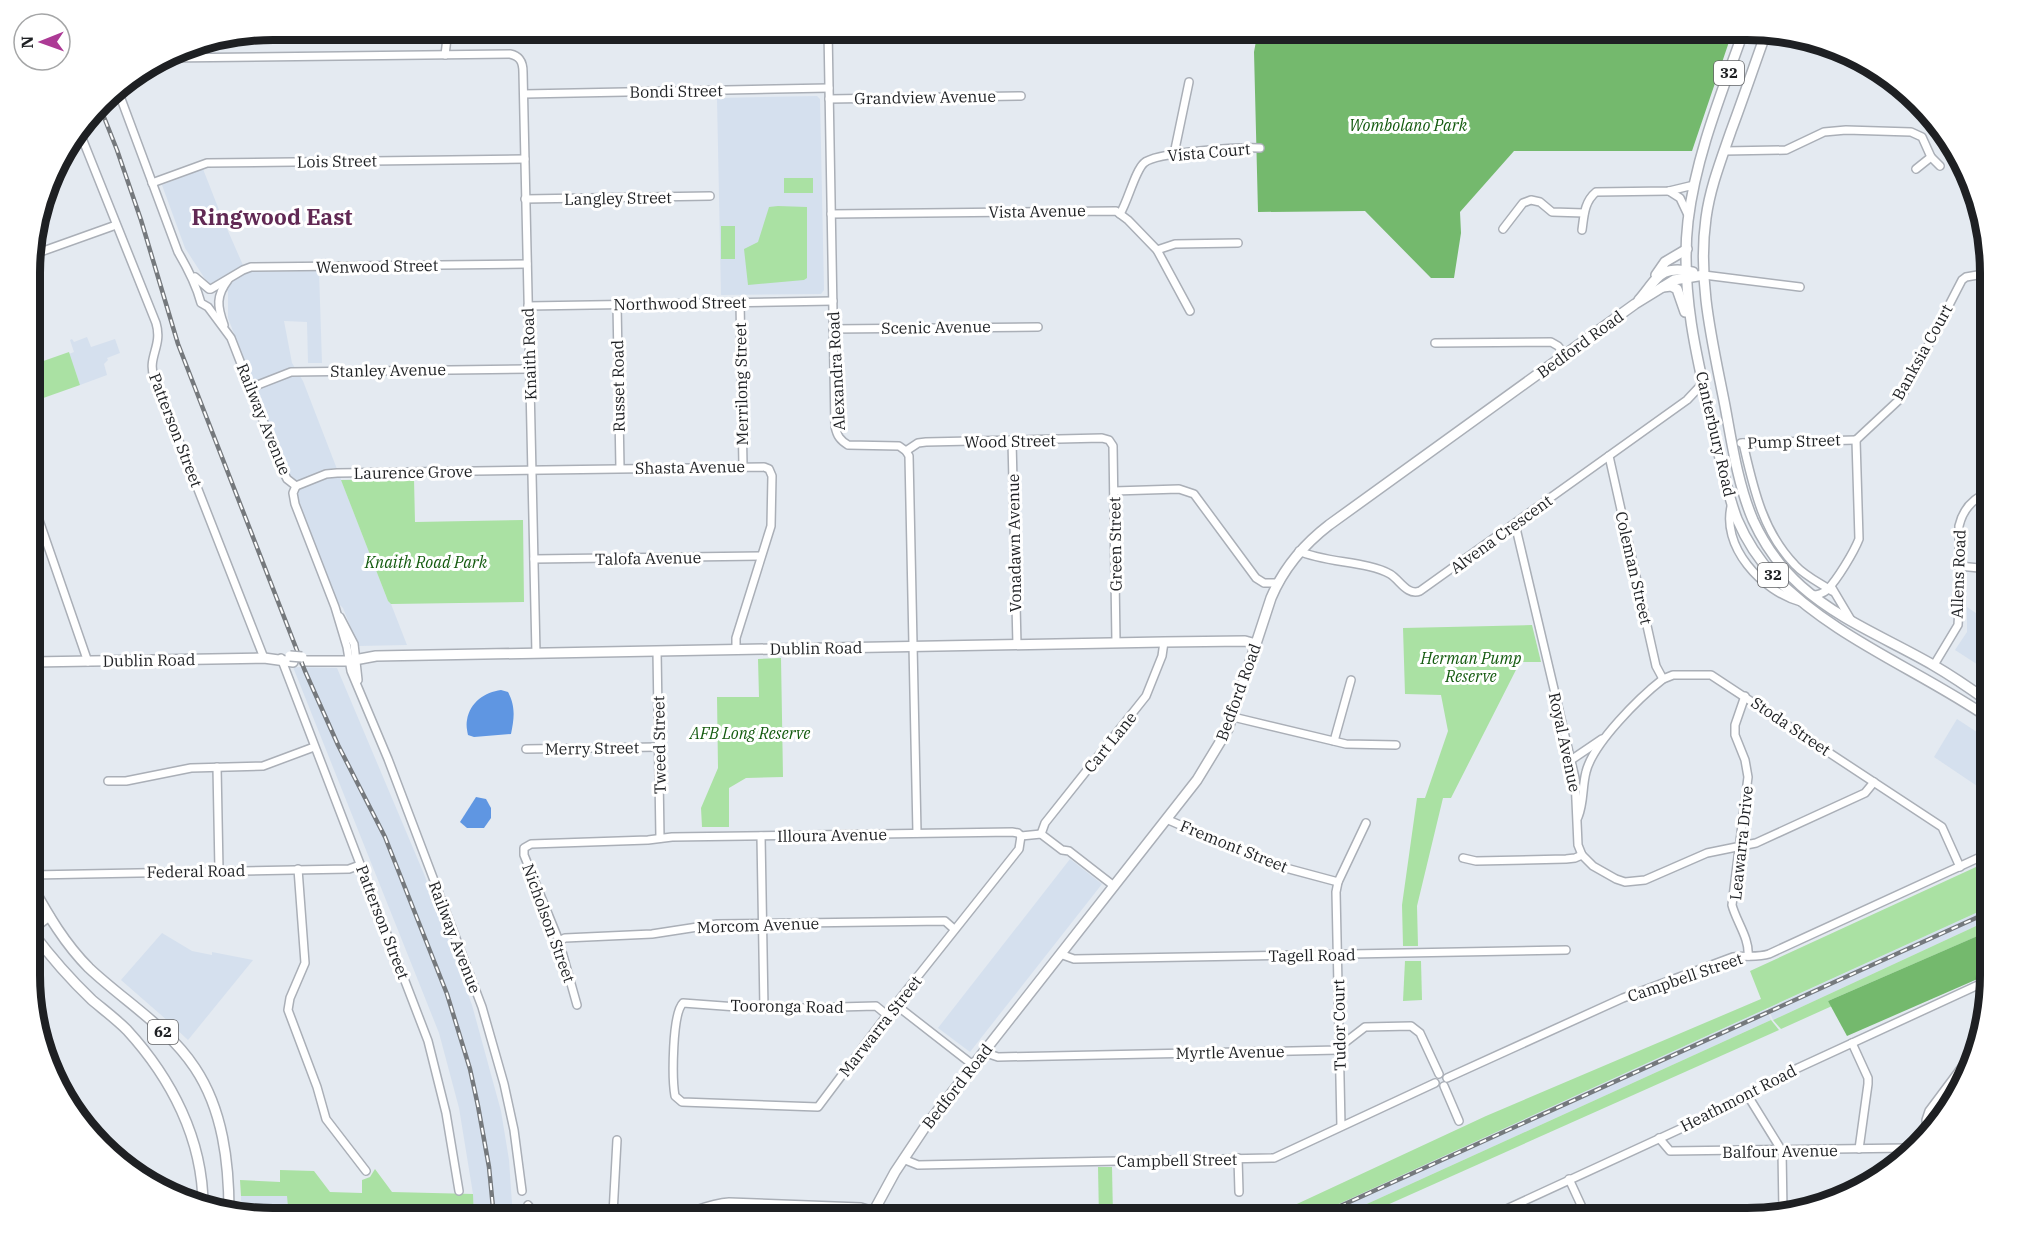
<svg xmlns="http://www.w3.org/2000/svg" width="2020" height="1248" font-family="'IBM Plex Serif',serif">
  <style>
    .built { fill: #d5e0ee }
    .green { fill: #aae1a3 }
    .forest { fill: #74b96d }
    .water { fill: #5f96e2 }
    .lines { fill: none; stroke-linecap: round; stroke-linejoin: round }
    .minor-casing { stroke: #aaafb7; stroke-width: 10 }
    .major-casing { stroke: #aaafb7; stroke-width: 12 }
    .minor { stroke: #fff; stroke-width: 7 }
    .major { stroke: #fff; stroke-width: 9 }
    .rail-casing { stroke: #75797d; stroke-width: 4.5 }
    .rail { stroke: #fff; stroke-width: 2; stroke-dasharray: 7; stroke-linecap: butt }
    .major-bridge-casing { stroke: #aaafb7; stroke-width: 12; stroke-linecap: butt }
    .major-bridge { stroke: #fff; stroke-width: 9 }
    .labels { text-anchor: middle; stroke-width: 6; stroke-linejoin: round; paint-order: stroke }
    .shield { fill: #fff; stroke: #626365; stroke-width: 1.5 }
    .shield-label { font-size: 15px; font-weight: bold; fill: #1e2023 }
    .street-label { font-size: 16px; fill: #1e2023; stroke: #fff }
    .park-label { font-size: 16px; font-style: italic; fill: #135a0e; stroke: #fff }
    .district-label { font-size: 22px; font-weight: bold; fill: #612954; stroke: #fff }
    .rim { fill: none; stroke: #1e2023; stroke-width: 8 }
  </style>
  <rect width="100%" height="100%" fill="#e4eaf1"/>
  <g class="built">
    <path d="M456 30H819V38L454 44Z"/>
    <path d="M817 96 820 99 824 290 821 294 721 295 717 98Z"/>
    <path d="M203 169 221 215 246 272 319 271 322 363H308L307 322 284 321 292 363 303 381 388 601 391 604 407 645 358 646 343 608 336 601 228 318V291L207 282 185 248 162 185Z"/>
    <path d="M87 337 91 347 115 339 120 353 107 358 108 360 104 364 107 375 80 385 69 354 74 352 70 340 72 339 74 342Z"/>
    <path d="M1967 607 1989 622V669L1988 668 1986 670 1955 650 1967 632Z"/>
    <path d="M293 667 337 668 424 874 472 1005 501 1111 509 1160 513 1218H474L473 1194 459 1108 439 1033Z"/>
    <path d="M1957 719 1989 740V794L1934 757Z"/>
    <path d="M1070 859 1102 884 970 1052 938 1028Z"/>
    <path d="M1989 907V920L1773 1020 1768 1008Z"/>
    <path d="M162 933 192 951 212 955V952L253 960 188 1040 168 1021 121 980Z"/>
    <path d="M1766 1009 1771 1020 1336 1218H1308Z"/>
    <path d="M270 1195 288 1196 289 1218 241 1214V1196Z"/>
    <path d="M718 1211 764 1212 860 1217 703 1218Z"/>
  </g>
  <g class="green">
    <rect x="784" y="178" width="29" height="15"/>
    <path d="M778 206 807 207V278L804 280 748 285 744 249 758 242 769 207Z"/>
    <rect x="721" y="226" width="14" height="33"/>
    <path d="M69 352 80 385 32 402V365Z"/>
    <path d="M414 479 415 522 523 520 524 602 391 604 388 601 341 480Z"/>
    <path d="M1532 625 1541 662H1520L1451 798H1443L1417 906 1418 946H1403L1402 905 1417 798H1425L1448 731 1441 695 1405 694 1403 628Z"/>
    <path d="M781 658 783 777 746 778 729 788V827H702L701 808 718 768 717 697H759L758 659Z"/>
    <path d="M1989 861V907L1308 1218H1267L1486 1116 1761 999 1750 971Z"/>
    <path d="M1989 920V928L1977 933 1980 935 1828 1001 1832 1006 1781 1029 1773 1020Z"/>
    <path d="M1405 961H1421L1422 1000 1403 1001Z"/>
    <path d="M1771 1020 1779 1030 1358 1218H1336Z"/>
    <path d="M1098 1167H1112L1113 1217 1099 1218Z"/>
    <path d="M375 1169 392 1192 473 1194 474 1218H289L287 1196H241L240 1180 280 1182V1170L314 1171 330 1192 362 1193V1180L370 1177Z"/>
  </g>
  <g class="forest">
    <path d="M1258 30H1733L1692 151H1514L1460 212 1461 233 1454 278H1431L1365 211 1258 212 1254 52Z"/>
    <path d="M1989 931V974L1847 1036 1828 1001Z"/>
  </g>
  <g class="water">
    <path d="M501 690 508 692C516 707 514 719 511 734L474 737 468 735C467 730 466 725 467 720 470 702 485 692 501 690Z"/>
    <path d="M476 797 486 799 491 808V818L484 828H467L460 822Z"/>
  </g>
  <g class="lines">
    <defs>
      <g id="minor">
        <path d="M828 30 835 426C837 436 840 440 848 445L899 446 906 451 909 456 917 833"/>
        <path d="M445 55 448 30"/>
        <path d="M166 58 510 54C520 56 523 62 523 72L536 653"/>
        <path d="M117 88 178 252C188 269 196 284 201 303L208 307 231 338 282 469 287 479 296 486"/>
        <path d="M524 94 829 88"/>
        <path d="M829 99 1021 96"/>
        <path d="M80 133 156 323C163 346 147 357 154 377L264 658"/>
        <path d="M1724 151 1786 150 1824 132 1846 130 1911 132 1922 137 1931 157"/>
        <path d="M1174 154 1189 82"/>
        <path d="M1916 169 1931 157 1940 166"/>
        <path d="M152 183 207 163 525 159"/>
        <path d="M1669 191 1680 198 1689 217"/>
        <path d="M525 199 710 196"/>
        <path d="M831 214 1116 211 1128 220 1157 250 1190 311"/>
        <path d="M1120 214C1128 201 1135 171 1144 163 1155 152 1242 147 1260 148"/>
        <path d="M1503 229 1523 203 1531 200 1540 202 1552 212 1584 213"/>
        <path d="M1582 230C1584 216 1584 202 1596 192L1669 191 1694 185"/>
        <path d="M1157 250 1175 244 1238 243"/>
        <path d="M32 255 116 225"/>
        <path d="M1704 275 1800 287"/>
        <path d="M195 277 209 289"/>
        <path d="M211 289 243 270 251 267 527 264"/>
        <path d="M740 302 743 466"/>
        <path d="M617 304 620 468"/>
        <path d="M528 306 833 301"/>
        <path d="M224 325C217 306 216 296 228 280"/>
        <path d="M833 329 1038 327"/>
        <path d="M1435 343 1551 342 1558 346 1565 355"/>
        <path d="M250 388 291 372 529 369"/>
        <path d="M1856 440 1901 398 1962 280 1966 277 1989 273"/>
        <path d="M1012 441 1017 645"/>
        <path d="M1741 443 1856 440"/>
        <path d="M1743 443C1753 486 1762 531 1795 565 1805 576 1820 583 1832 591"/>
        <path d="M906 451 918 443 926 442 1102 438 1109 440 1113 446 1116 642"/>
        <path d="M1609 456 1656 666 1663 679"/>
        <path d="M296 486 293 493 295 504 335 607 347 647 351 671 388 759 482 1007 504 1084 514 1130 522 1191"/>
        <path d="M296 486 326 474 337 473 764 467 769 469 772 476 771 526 736 638V650"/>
        <path d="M1114 491 1179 489 1194 494 1256 578 1264 583H1277"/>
        <path d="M32 500 88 662"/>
        <path d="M1732 503C1719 546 1763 592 1801 602"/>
        <path d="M1515 524 1575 778 1578 845 1582 855 1593 866 1616 879 1625 882 1645 880 1707 853 1756 843 1865 793 1874 782"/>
        <path d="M1299 551C1325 563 1367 561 1390 574 1400 580 1407 596 1420 591L1687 400 1703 383"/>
        <path d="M534 559 761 556"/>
        <path d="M1959 566 1989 569"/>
        <path d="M1832 588 1851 620"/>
        <path d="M1813 595C1818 595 1822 594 1827 590 1837 580 1854 552 1859 539L1856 440"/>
        <path d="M340 617 354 644 358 680"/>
        <path d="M657 651 660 838"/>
        <path d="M281 658 428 1041 446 1113 459 1191"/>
        <path d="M1934 665 1958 625 1959 608V526C1963 509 1973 498 1989 492"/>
        <path d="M1745 696 1735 725V735L1745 760 1748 777 1732 905C1736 921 1750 939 1748 956"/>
        <path d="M1233 717 1346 744 1396 745"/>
        <path d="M1334 741 1351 680"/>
        <path d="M526 749 658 747"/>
        <path d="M1571 760 1602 739"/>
        <path d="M217 767 219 870"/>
        <path d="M108 781H126L191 768 263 766 314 747"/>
        <path d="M1578 817C1584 803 1582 787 1586 772 1593 743 1640 697 1663 679L1673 675H1711L1942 827 1960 867"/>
        <path d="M1166 819 1271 864 1338 882"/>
        <path d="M1041 834 1045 823 1146 696 1162 656 1164 642"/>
        <path d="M761 836 764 1009"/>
        <path d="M1463 858 1476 861 1566 859 1575 858 1582 855"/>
        <path d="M298 869 305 963 290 998 288 1010 317 1087 326 1119 366 1171"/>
        <path d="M32 875 349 869 360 865"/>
        <path d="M559 941 565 938 652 934 717 924 945 921 954 929"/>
        <path d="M1060 954 1074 959 1566 950"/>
        <path d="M577 1005 559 941 524 855V848L531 844 648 840 672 837 1012 832 1018 833 1021 836 1041 834 1062 850 1069 851 1114 886"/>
        <path d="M896 1005 973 1065"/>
        <path d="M887 1015 876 1006 764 1009 683 1003C672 1014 672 1079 675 1096L682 1102 818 1107 887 1015 1019 849 1021 836"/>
        <path d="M1852 1043 1868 1078V1084L1859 1149"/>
        <path d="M983 1052 998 1057 1339 1050 1343 1044 1365 1027 1411 1026 1420 1033 1439 1074"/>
        <path d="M1447 1078 1623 998 1733 957C1746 955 1757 958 1769 954L1989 853"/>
        <path d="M1444 1086 1459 1121"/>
        <path d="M1748 1096 1782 1151 1783 1211"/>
        <path d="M1341 1126 1336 892 1338 882 1366 823"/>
        <path d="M1927 1130 1926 1120 1929 1111 1979 1044"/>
        <path d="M1659 1138 1670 1151 1908 1148"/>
        <path d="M1238 1158 1239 1192"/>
        <path d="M903 1159 918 1165 1274 1158 1435 1083"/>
        <path d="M1569 1179 1587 1218"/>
        <path d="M528 1205 531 1209 540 1213 669 1218"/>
        <path d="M613 1214 617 1140"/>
        <path d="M669 1218C690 1214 708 1203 729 1202L861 1207 874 1211"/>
        <path d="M1487 1218 1717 1112 1798 1068 1989 980"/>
        <path d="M1593 1218C1610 1215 1626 1215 1642 1213 1655 1212 1667 1208 1681 1210L1682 1218"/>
      </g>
      <g id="major">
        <path d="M1744 30C1722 92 1696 155 1688 221 1680 290 1697 360 1713 427 1720 458 1726 490 1737 519 1746 540 1759 560 1774 576 1832 637 1921 671 1989 718"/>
        <path d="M1766 33C1754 66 1743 99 1731 131 1721 160 1710 188 1706 218 1697 282 1713 344 1725 406 1732 444 1738 485 1753 520 1764 544 1781 568 1801 586 1839 620 1888 639 1933 665 1952 676 1971 689 1989 702"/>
        <path d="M1656 275 1665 262 1687 249"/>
        <path d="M1663 287 1671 286 1677 289 1685 312"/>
        <path d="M1639 300C1657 279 1660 264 1693 272"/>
        <path d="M304 661H349L376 656 1164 642 1245 641 1256 644"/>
        <path d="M32 662 264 658 293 662"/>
        <path d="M32 886C48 915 65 944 89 968 124 1001 168 1027 195 1068 223 1110 229 1163 229 1212"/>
        <path d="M32 929 49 916"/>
        <path d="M32 932C50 956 70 979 92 1000 104 1010 116 1019 127 1030 171 1078 203 1139 203 1206"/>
        <path d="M870 1218 895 1172 925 1127 1197 780 1228 729 1271 598C1284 567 1303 545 1329 525L1635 304 1674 280 1704 275"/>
      </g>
    </defs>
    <use href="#minor" class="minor-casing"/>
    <use href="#major" class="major-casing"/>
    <use href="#minor" class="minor"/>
    <use href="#major" class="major"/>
    <defs>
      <g id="rail">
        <path d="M100 107 117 150 141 220 178 344 305 671 338 745 385 837 447 994 470 1069 478 1106 489 1167 494 1218"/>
        <path d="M1314 1218 1989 912"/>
      </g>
    </defs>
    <use href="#rail" class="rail-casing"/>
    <use href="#rail" class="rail"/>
    <defs>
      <path id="major-bridge" d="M290 656 302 657"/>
    </defs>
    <use href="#major-bridge" class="major-bridge-casing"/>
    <use href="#major-bridge" class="major-bridge"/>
  </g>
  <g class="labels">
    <g class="shield">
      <rect x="1714" y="61" width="30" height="24" rx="4.5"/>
      <rect x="1758" y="563" width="30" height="24" rx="4.5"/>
      <rect x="148" y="1020" width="30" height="24" rx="4.5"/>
    </g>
    <g class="shield-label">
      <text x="1729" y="78">32</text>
      <text x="1773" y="580">32</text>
      <text x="163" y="1037">62</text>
    </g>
    <g class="street-label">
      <text transform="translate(676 91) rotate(-1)" y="6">Bondi Street</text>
      <text transform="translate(925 97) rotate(-1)" y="6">Grandview Avenue</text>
      <text transform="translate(1209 152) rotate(-5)" y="6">Vista Court</text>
      <text transform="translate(337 161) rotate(-1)" y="6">Lois Street</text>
      <text transform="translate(618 198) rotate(-1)" y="6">Langley Street</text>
      <text transform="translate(1037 211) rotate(-1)" y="6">Vista Avenue</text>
      <text transform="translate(377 266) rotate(-1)" y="6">Wenwood Street</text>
      <text transform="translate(680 303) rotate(-1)" y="6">Northwood Street</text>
      <text transform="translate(936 327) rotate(-1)" y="6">Scenic Avenue</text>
      <text transform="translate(1580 344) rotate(-36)" y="6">Bedford Road</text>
      <text transform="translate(1922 352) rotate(-61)" y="6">Banksia Court</text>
      <text transform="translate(529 354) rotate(-92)" y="6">Knaith Road</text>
      <text transform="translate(388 370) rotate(-1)" y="6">Stanley Avenue</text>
      <text transform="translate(836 371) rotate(-93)" y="6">Alexandra Road</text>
      <text transform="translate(741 384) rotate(-91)" y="6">Merrilong Street</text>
      <text transform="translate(618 386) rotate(-91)" y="6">Russet Road</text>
      <text transform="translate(264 419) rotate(68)" y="6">Railway Avenue</text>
      <text transform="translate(176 430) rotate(69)" y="6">Patterson Street</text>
      <text transform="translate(1716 434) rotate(77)" y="6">Canterbury Road</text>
      <text transform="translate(1010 441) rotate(-1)" y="6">Wood Street</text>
      <text transform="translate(1794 441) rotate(-2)" y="6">Pump Street</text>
      <text transform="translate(690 467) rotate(-1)" y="6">Shasta Avenue</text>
      <text transform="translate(413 472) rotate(-1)" y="6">Laurence Grove</text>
      <text transform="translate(1501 534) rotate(-36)" y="6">Alvena Crescent</text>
      <text transform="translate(1014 543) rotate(-91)" y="6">Vonadawn Avenue</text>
      <text transform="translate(1115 544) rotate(-91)" y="6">Green Street</text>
      <text transform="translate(648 558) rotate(-1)" y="6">Talofa Avenue</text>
      <text transform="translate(1634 568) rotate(77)" y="6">Coleman Street</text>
      <text transform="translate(1958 574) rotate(-88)" y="6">Allens Road</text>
      <text transform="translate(816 648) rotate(-1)" y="6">Dublin Road</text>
      <text transform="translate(149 660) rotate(-1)" y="6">Dublin Road</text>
      <text transform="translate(1238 692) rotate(-70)" y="6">Bedford Road</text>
      <text transform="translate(1791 726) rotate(34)" y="6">Stoda Street</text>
      <text transform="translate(1110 742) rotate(-51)" y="6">Cart Lane</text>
      <text transform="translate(1565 742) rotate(78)" y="6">Royal Avenue</text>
      <text transform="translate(659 745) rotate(-91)" y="6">Tweed Street</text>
      <text transform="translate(592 748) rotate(-1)" y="6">Merry Street</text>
      <text transform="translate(832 835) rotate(-1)" y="6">Illoura Avenue</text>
      <text transform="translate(1741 843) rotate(-84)" y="6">Leawarra Drive</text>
      <text transform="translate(1234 846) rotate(22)" y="6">Fremont Street</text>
      <text transform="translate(196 871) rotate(-1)" y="6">Federal Road</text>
      <text transform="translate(383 922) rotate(69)" y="6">Patterson Street</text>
      <text transform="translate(549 923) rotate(70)" y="6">Nicholson Street</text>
      <text transform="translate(758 925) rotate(-2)" y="6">Morcom Avenue</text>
      <text transform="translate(455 937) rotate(69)" y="6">Railway Avenue</text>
      <text transform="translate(1312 955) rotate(-1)" y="6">Tagell Road</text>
      <text transform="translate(1685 977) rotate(-19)" y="6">Campbell Street</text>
      <text transform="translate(787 1006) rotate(1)" y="6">Tooronga Road</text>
      <text transform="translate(1339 1025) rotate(-91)" y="6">Tudor Court</text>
      <text transform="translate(880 1026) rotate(-52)" y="6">Marwarra Street</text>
      <text transform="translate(1230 1052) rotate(-1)" y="6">Myrtle Avenue</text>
      <text transform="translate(957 1086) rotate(-52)" y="6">Bedford Road</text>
      <text transform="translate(1738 1098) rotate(-27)" y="6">Heathmont Road</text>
      <text transform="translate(1780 1151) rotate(-1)" y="6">Balfour Avenue</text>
      <text transform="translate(1177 1160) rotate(-1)" y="6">Campbell Street</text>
    </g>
    <g class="park-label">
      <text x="1408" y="131">Wombolano Park</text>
      <text x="426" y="568">Knaith Road Park</text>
      <text x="1471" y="664">Herman Pump<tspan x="1471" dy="18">Reserve</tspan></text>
      <text x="750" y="739">AFB Long Reserve</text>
    </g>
    <g class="district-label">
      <text x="272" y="225">Ringwood East</text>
    </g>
  </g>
  <path d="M0 0H2020V1248H0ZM273 40H1747A233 233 0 0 1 1980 273V975A233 233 0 0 1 1747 1208H273A233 233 0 0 1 40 975V273A233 233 0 0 1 273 40Z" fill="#fff" fill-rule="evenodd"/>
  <path class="rim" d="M273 40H1747A233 233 0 0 1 1980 273V975A233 233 0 0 1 1747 1208H273A233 233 0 0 1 40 975V273A233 233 0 0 1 273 40Z"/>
  <g transform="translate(42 42) rotate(269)"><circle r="28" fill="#ffffff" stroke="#a5a6a7" stroke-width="1.5"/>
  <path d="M0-4.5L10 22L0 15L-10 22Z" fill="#ac3a95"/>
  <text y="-9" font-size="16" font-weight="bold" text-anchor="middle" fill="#1e2023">N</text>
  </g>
</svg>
